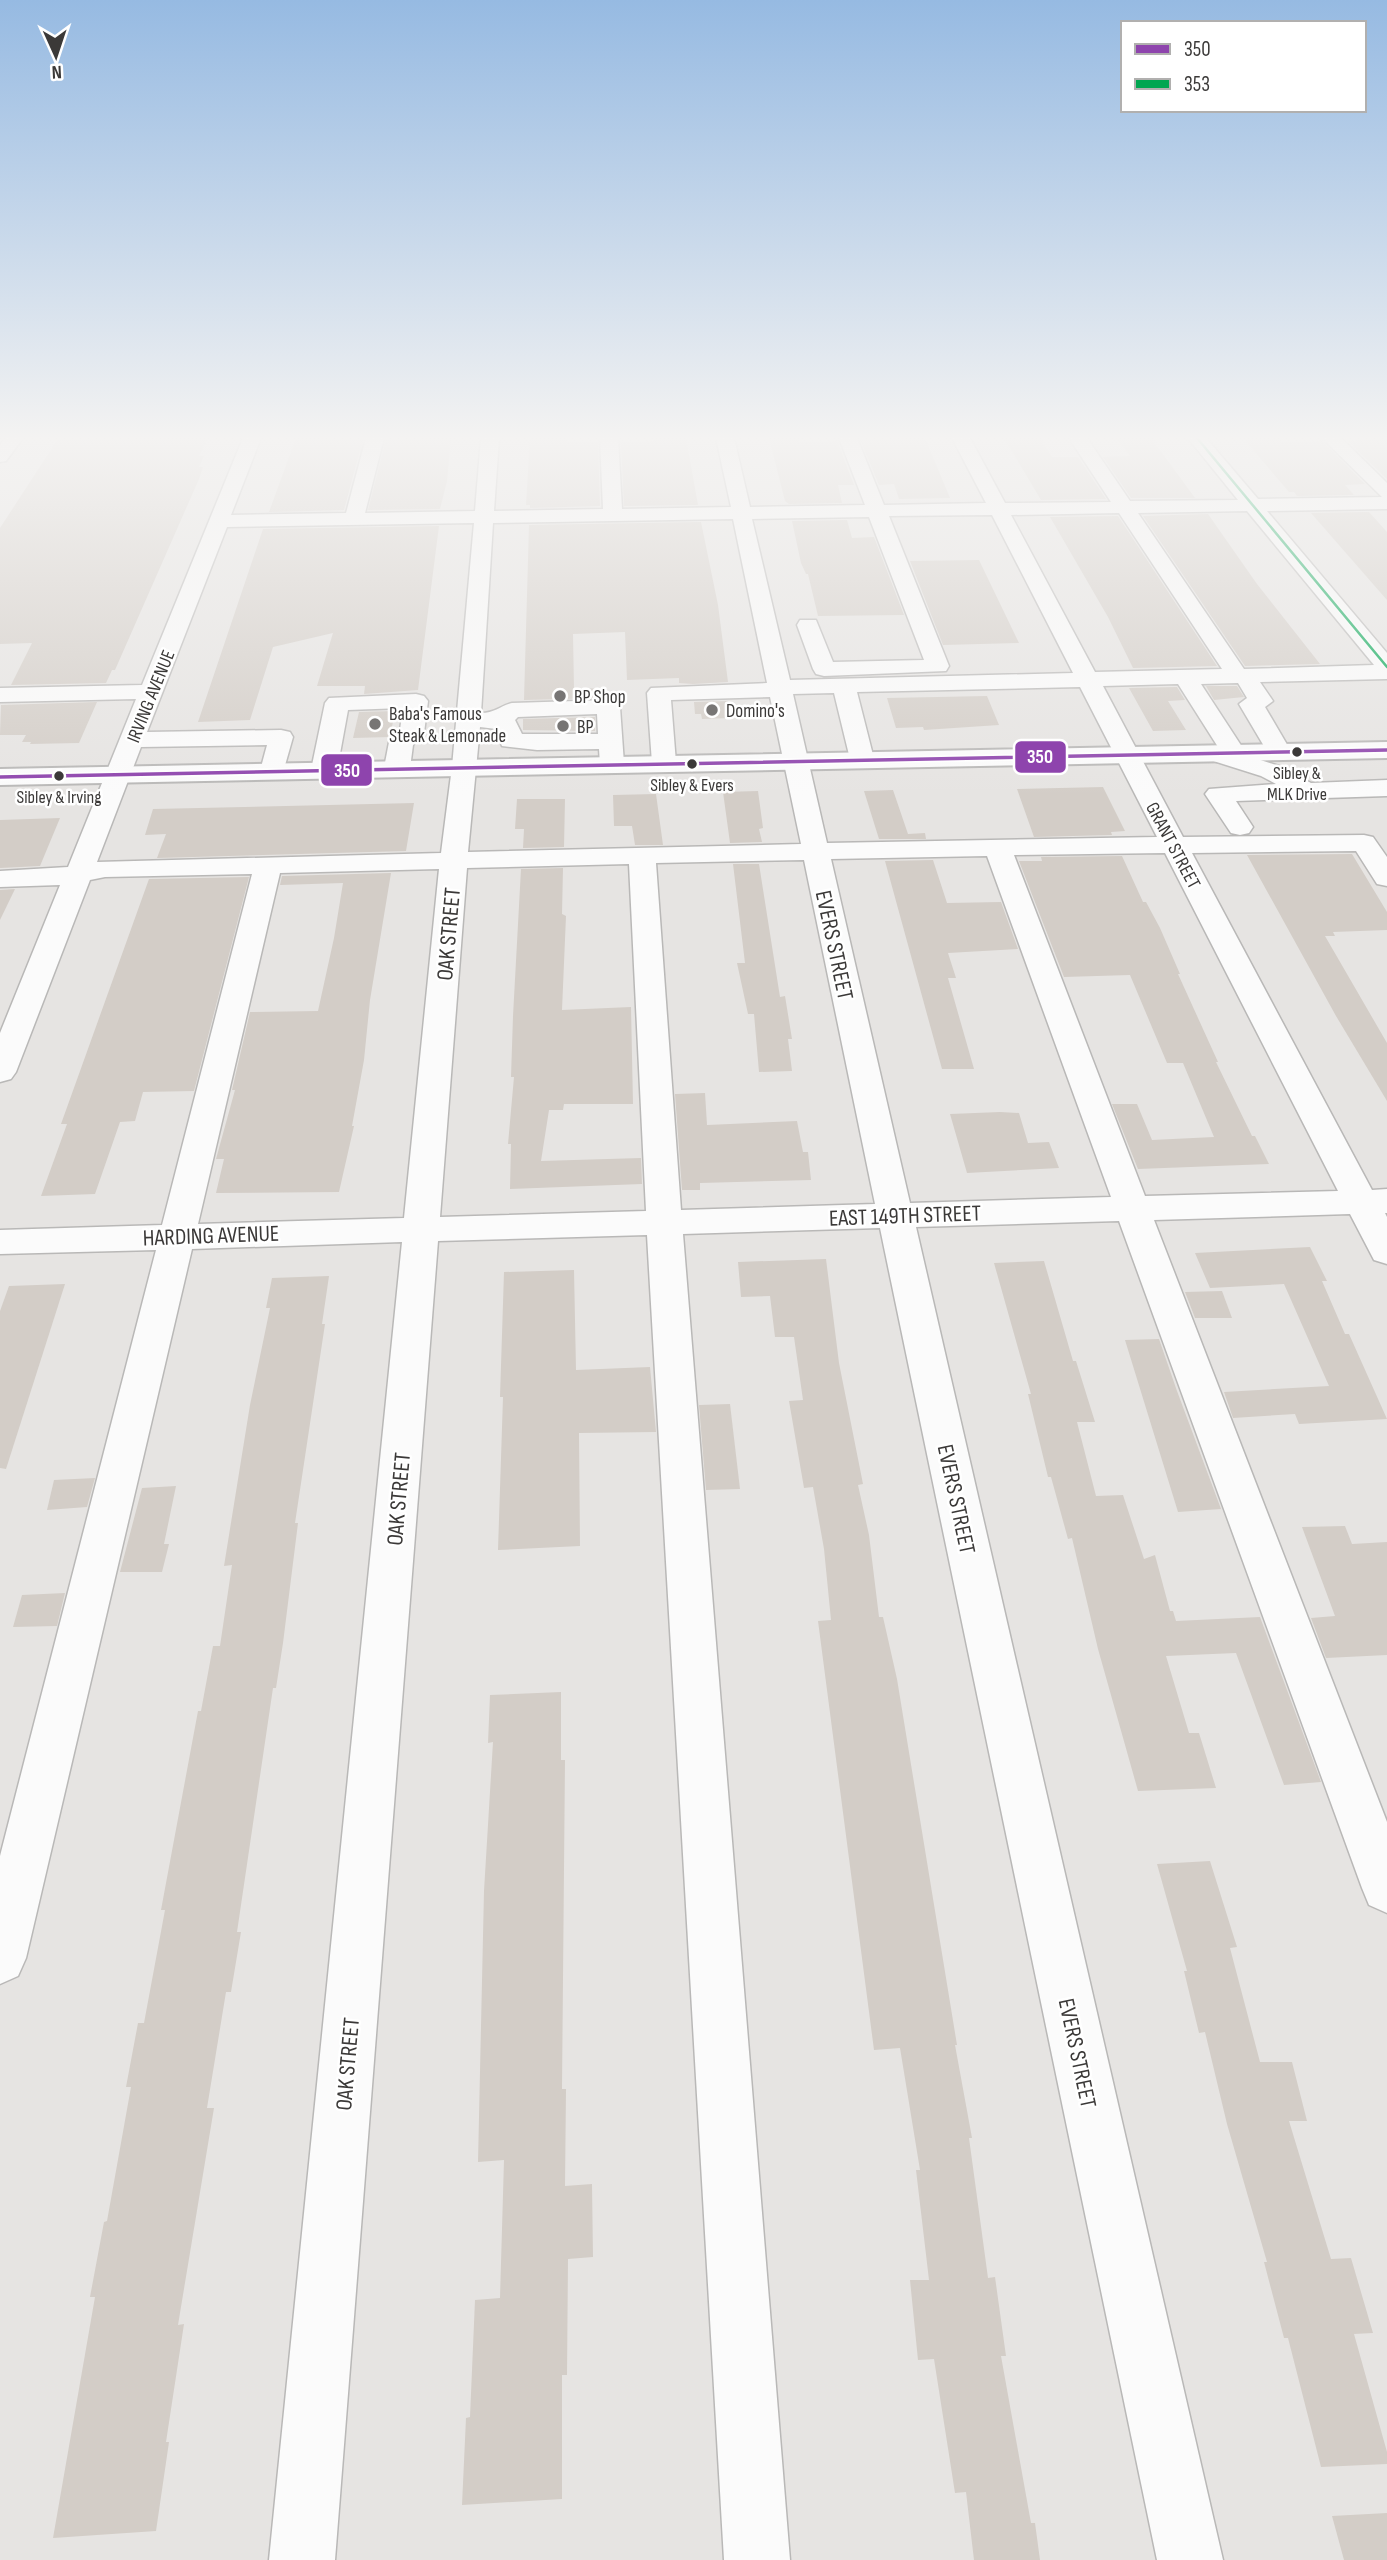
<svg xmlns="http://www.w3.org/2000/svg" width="1387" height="2560" font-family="'Sofia Sans Condensed',sans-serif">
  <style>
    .building { fill: #d3cdc7 }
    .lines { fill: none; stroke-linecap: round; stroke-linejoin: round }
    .minor-casing { stroke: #b9b8b7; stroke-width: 3 }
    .major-casing { stroke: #b9b8b7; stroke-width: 4 }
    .minor { fill: #fbfbfb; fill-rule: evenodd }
    .major { fill: #fbfbfb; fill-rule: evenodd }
    .bus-1-casing { stroke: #fff; stroke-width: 7 }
    .bus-2-casing { stroke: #fff; stroke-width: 5 }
    .bus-1 { stroke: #8e44ad; stroke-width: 3.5 }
    .bus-2 { stroke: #00a651; stroke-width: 2.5 }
    .poi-dot { fill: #777574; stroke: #fff; stroke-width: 2.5 }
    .bus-dot { fill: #3b3938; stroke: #fff; stroke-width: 2.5 }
    .labels { text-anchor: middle; stroke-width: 5; stroke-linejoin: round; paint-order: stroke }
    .far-bus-label { font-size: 18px; fill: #3b3938; stroke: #fff }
    .far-street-label { font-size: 19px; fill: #3b3938; stroke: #fff }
    .far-poi-label { font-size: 19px; fill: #3b3938; stroke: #fff; text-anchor: start }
    .street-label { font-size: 23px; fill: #3b3938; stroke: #fff }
    .line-badge { stroke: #fff; stroke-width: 2.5 }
    .badge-label { font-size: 19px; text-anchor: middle; font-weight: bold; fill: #fff }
  </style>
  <rect width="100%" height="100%" fill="#e6e4e2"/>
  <g class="building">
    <path d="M208 438 199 456H204L199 467H203L199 479 115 670H112L106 683 11 685 32 643 0 644V528L58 439Z"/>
    <path d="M296 438 363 439 344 510 269 512Z"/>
    <path d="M451 438 447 481 440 509 368 510 386 439Z"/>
    <path d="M530 438H567V442H598L600 506 530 508V505H526Z"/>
    <path d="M654 438H686L698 505 624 506 621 442 654 441Z"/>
    <path d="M769 438H799L800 442 837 441 854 485H838L842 503 789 504 785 501Z"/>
    <path d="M925 438 950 498 899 499 894 484 879 485 860 439Z"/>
    <path d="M1004 438H1040L1052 457H1078L1106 499 1041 500Z"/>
    <path d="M1116 438H1151L1195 498H1131L1103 457 1130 456Z"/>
    <path d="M1243 438H1277L1281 442 1322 441 1365 484 1345 485 1354 495 1297 496 1294 492H1289Z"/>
    <path d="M1387 440V479L1348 441Z"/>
    <path d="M1369 512 1387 532V600L1311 513Z"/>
    <path d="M1208 514 1257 584 1320 664 1245 666 1143 516Z"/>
    <path d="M1118 516 1217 666 1133 668 1108 617 1050 517Z"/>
    <path d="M847 520 852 538 874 537 904 615 818 616 808 574H806L801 563 792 521Z"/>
    <path d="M701 522 718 605 728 682 693 684 679 683V678L627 680 625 632 573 634 574 689 602 688 603 698 524 700 529 525Z"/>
    <path d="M439 526 418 690 364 694 365 686H317L333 633 273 647 250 720 198 722 263 529Z"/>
    <path d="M979 560 1019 643 943 645 910 561Z"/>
    <path d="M1206 686H1237L1244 697 1214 700Z"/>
    <path d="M1177 687 1185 700 1168 701 1186 730 1153 731 1129 688Z"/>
    <path d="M987 696 999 725 924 730 923 727 896 728 887 698Z"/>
    <path d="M728 701 730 718 702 719 701 714H695L694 702Z"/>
    <path d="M97 702 79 743 30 744 31 742H22L26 735H0L1 705Z"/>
    <path d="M395 711 390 737 353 738 359 712Z"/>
    <path d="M595 717V731L523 730V719Z"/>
    <path d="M1103 787 1125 831 1111 832 1112 835 1034 837 1017 789Z"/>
    <path d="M893 790 908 834 925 833 926 839H879L864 791Z"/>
    <path d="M758 791 763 828 759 829 762 842 730 843 723 792Z"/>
    <path d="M656 794 663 845H635L632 826H614L613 795Z"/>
    <path d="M517 799H565L564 847 523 848 524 829H515Z"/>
    <path d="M414 803 406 851 157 858 166 834 145 835 153 809Z"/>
    <path d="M60 818 40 866 0 868V820Z"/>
    <path d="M1352 854 1387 912V930L1333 932 1335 936H1325L1387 1043V1101L1336 1016 1247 855Z"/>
    <path d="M1122 856 1143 902H1146L1160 928 1180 974H1178L1218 1062H1216L1252 1136H1255L1269 1164 1138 1169 1112 1104H1137L1152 1140 1214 1137 1183 1063H1167L1130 975 1064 977 1019 861H1042L1041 857Z"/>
    <path d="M933 860 947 903 1001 902 1018 949 948 953 956 978H948L974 1069H942L885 861Z"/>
    <path d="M733 864H759L780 997 785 996 792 1039H788L792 1071 759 1072 754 1014H748L737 963H745Z"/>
    <path d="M563 868 562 914 566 916 562 1010 631 1007 633 1104H564L563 1110H549L541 1161 641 1158 642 1184 510 1189 511 1144H508L514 1077H511L513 1016 521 869Z"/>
    <path d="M391 873 370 1000 364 1060 352 1126H354L339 1192 216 1193 224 1159H216L235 1090H232L250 1012 318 1011 334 938 343 883 280 885 282 876Z"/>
    <path d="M249 877 194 1091 143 1092 135 1121 120 1122 95 1194 41 1196 67 1124H61L149 879Z"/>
    <path d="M15 889 0 920V890Z"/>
    <path d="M705 1093 707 1125 797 1121 803 1152H808L811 1180 700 1183V1190H682L675 1094Z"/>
    <path d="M1000 1112 1019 1113 1028 1143 1049 1142 1059 1168 967 1173 950 1114Z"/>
    <path d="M1310 1247 1327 1281H1322L1345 1334H1349L1387 1419 1299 1424 1295 1414 1233 1418 1224 1392 1329 1386 1284 1284 1210 1288 1195 1253Z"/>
    <path d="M826 1259 839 1363 863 1484 858 1485 869 1535 879 1617H883L897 1679 957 2045H955L972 2138H969L988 2278 995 2277 1006 2356H1001L1031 2523H1035L1040 2560H974L966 2492 955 2493 934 2359 918 2360 910 2280H929L916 2170H920L900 2048 874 2050 818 1621 831 1620 824 1549 813 1487 804 1488 789 1401 803 1400 794 1337H775L770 1296 741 1297 738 1262Z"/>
    <path d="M1044 1261 1073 1361H1076L1095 1422H1077L1096 1496 1123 1495 1144 1559 1155 1555 1170 1611H1173L1176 1621 1260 1617 1321 1782 1284 1785 1236 1653 1166 1656 1189 1733H1199L1216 1788 1138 1791 1098 1649 1072 1538 1068 1539 1051 1477H1048L1028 1394H1031L994 1263Z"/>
    <path d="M574 1270 576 1370 650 1367 656 1432 579 1433 580 1546 498 1550 503 1397H500L504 1272Z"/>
    <path d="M329 1276 322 1324H325L295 1523H298L283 1643 276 1688H273L237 1932H241L231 1992H226L207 2108H214L178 2325 184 2324 166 2442H169L156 2531 53 2538 95 2297H90L104 2222 107 2221 131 2087H126L138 2023H144L165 1910H161L198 1711H201L213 1646H220L232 1565 224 1566 250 1405 270 1308H266L272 1278Z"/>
    <path d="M65 1284 6 1469 0 1468V1311L9 1286Z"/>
    <path d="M1222 1291 1232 1318H1195L1185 1292Z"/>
    <path d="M1159 1339 1177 1391 1221 1509 1178 1512 1125 1340Z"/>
    <path d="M730 1404 740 1489 706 1490 699 1405Z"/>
    <path d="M95 1478 87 1507 47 1510 54 1480Z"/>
    <path d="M176 1486 164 1544H169L162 1572H120L142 1488Z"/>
    <path d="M1345 1526 1352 1544 1387 1542V1655L1326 1658 1311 1618 1335 1616 1302 1527Z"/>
    <path d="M65 1593 57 1626 13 1627 22 1595Z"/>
    <path d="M561 1692V1760H565L562 2089H566L565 2186 592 2184 593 2257 568 2259 567 2375H562V2499L462 2505 466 2418 470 2417 475 2300 500 2298 504 2160 478 2162 484 1891 493 1742 488 1743 490 1695Z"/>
    <path d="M1210 1861 1237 1947 1230 1948 1260 2062H1292L1307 2121H1289L1331 2259 1351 2258 1373 2333 1354 2334 1387 2452V2464L1321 2467 1288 2338H1284L1264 2262H1267L1227 2124 1205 2032 1199 2033 1184 1971H1187L1157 1864Z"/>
    <path d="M1387 2513V2560H1344L1332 2516Z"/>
  </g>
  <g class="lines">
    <defs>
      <g id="minor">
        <path d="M5 438H23L6 461 0 462V445Z"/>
        <path d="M243 438H261L231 515 346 513 366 438H384L365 513 475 511 481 438H499L494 511 603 509 600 438H618L622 509 731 507 716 438H734L750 507 865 505 839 438H857L884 505 986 503 952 438H970L1005 503 1111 502 1069 438H1087L1130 501 1238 500 1188 438H1206L1258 499 1382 497 1322 438H1341L1387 483V509L1267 511 1387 653V679L1260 682 1273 701 1265 707 1292 753 1289 758 1280 760 1271 758 1239 704 1247 698 1238 683 1201 684 1246 753 1245 755 1279 766 1311 783 1387 780V796L1236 801 1253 827 1249 833 1240 835 1231 833 1205 794 1209 789 1276 784 1261 776 1204 758 1201 753 1204 748 1218 747 1178 684 1103 686 1183 837 1364 835 1373 837 1387 857V886L1377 884 1356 851 1192 853 1372 1190 1387 1189V1213H1385L1387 1217V1264L1374 1260 1350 1214 1154 1220 1387 1822V1913L1369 1905 1362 1888 1119 1221 916 1227 1223 2560H1157L880 1228 683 1234 790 2560H724L647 1235 438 1241 335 2560H269L402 1242 192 1249 26 1958 18 1976 0 1984V1856L156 1250 0 1254V1230L162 1225 252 874 105 877 90 880 16 1072 11 1079 0 1082V1033L60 885 0 887V871L68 867 136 699 0 702V688L142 685ZM1247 511 1374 665 1244 669 1138 513ZM1119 513 1222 669 1095 672 1011 515ZM992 515 1073 673 790 680 752 519 869 517 924 660 833 662 816 620H800L797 625 813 669 816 674 824 676 946 671 949 666 889 516ZM733 519 767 683 651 688 647 693 652 763 655 768 664 770 673 768 676 763 671 700 770 697 801 844 468 852 480 727 496 729 502 746 537 750 599 749 600 764 603 769 612 771 621 769 624 764 620 707 616 702 608 700 512 703C500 706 495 713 481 713L493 523ZM474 523 452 767 441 853 97 862 141 747 267 745 260 771 264 776 273 779 282 776 293 737 290 732 281 730 147 732 227 527ZM1080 687 1157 837 827 843 793 694 834 693 850 759 853 764 862 766 871 764 874 759 857 692ZM597 714 598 734H522L515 720 518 717ZM1165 853 1338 1191 1145 1196 1014 855ZM987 856 1111 1197 910 1203 831 859ZM804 860 875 1204 681 1210 656 863ZM629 864 646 1211 440 1217 467 868ZM439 869 404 1218 198 1224 280 873Z"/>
        <path d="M416 694 424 696 428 701 424 733 413 745 410 768 406 773 397 776 388 773 384 768 389 742 400 730 403 708 348 710 337 770 333 775 324 778 315 775 311 770 325 703 329 698Z"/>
      </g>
      <path id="major" d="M1387 742V758L0 785V769Z"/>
    </defs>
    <use href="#minor" class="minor-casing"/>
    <use href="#major" class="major-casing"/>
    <use href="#minor" class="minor"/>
    <use href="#major" class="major"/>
    <defs>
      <path id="bus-1" d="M0 777 1387 750"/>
      <path id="bus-2" d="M1197 438 1387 667"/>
    </defs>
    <use href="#bus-1" class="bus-1-casing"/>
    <use href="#bus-2" class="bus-2-casing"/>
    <use href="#bus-1" class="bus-1"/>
    <use href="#bus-2" class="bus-2"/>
  </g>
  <linearGradient id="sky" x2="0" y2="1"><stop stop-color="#96bae2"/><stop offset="0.55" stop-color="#f4f3f2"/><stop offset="1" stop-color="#f4f3f2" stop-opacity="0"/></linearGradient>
  <rect width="1387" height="796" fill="url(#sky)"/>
  <g class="poi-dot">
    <circle cx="560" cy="696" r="7"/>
    <circle cx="712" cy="710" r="7"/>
    <circle cx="375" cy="724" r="7"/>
    <circle cx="563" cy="726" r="7"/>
  </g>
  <g class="bus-dot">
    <circle cx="1297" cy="752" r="6"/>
    <circle cx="692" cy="764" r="6"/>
    <circle cx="59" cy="776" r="6"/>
  </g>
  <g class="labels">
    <g class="far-bus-label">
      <text x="1297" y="779">Sibley &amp;<tspan x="1297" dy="21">MLK Drive</tspan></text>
      <text x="692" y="791">Sibley &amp; Evers</text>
      <text x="59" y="803">Sibley &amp; Irving</text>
    </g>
    <g class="far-street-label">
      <text transform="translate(150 696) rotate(-68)" y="7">IRVING AVENUE</text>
      <text transform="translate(1174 845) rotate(62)" y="7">GRANT STREET</text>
    </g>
    <g class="far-poi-label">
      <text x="574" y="703">BP Shop</text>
      <text x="726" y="717">Domino's</text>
      <text x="389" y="720">Baba's Famous<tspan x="389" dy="22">Steak &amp; Lemonade</tspan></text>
      <text x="577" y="733">BP</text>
    </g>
    <g class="street-label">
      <text transform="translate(448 934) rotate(-85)" y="8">OAK STREET</text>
      <text transform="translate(835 945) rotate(78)" y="8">EVERS STREET</text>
      <text transform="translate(905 1215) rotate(-2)" y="8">EAST 149TH STREET</text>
      <text transform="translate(211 1235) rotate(-2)" y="8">HARDING AVENUE</text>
      <text transform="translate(398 1499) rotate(-85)" y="8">OAK STREET</text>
      <text transform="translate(957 1499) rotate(78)" y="8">EVERS STREET</text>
      <text transform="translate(1078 2053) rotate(78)" y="8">EVERS STREET</text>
      <text transform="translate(347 2064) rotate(-85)" y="8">OAK STREET</text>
    </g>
  </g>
  <g class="line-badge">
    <rect x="1014" y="740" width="53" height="34" rx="7" fill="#8e44ad"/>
    <rect x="320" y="753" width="53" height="34" rx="7" fill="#8e44ad"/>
  </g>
  <g class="badge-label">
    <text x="1040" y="763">350</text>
    <text x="347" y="777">350</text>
  </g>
  <rect x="1121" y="21" width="245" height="91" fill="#ffffff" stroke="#b1b0af" stroke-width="2"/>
  <rect x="1135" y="44" width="35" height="10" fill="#8e44ad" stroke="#b1b0af" stroke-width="2"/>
  <text x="1184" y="56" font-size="21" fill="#3b3938">350</text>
  <rect x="1135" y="79" width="35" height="10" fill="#00a651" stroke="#b1b0af" stroke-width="2"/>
  <text x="1184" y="91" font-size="21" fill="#3b3938">353</text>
  <g transform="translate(56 56) rotate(177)" stroke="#ffffff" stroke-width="5" paint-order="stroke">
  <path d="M0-5L12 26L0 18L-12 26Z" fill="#3b3938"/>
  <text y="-10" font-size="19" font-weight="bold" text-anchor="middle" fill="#3b3938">N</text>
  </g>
</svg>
